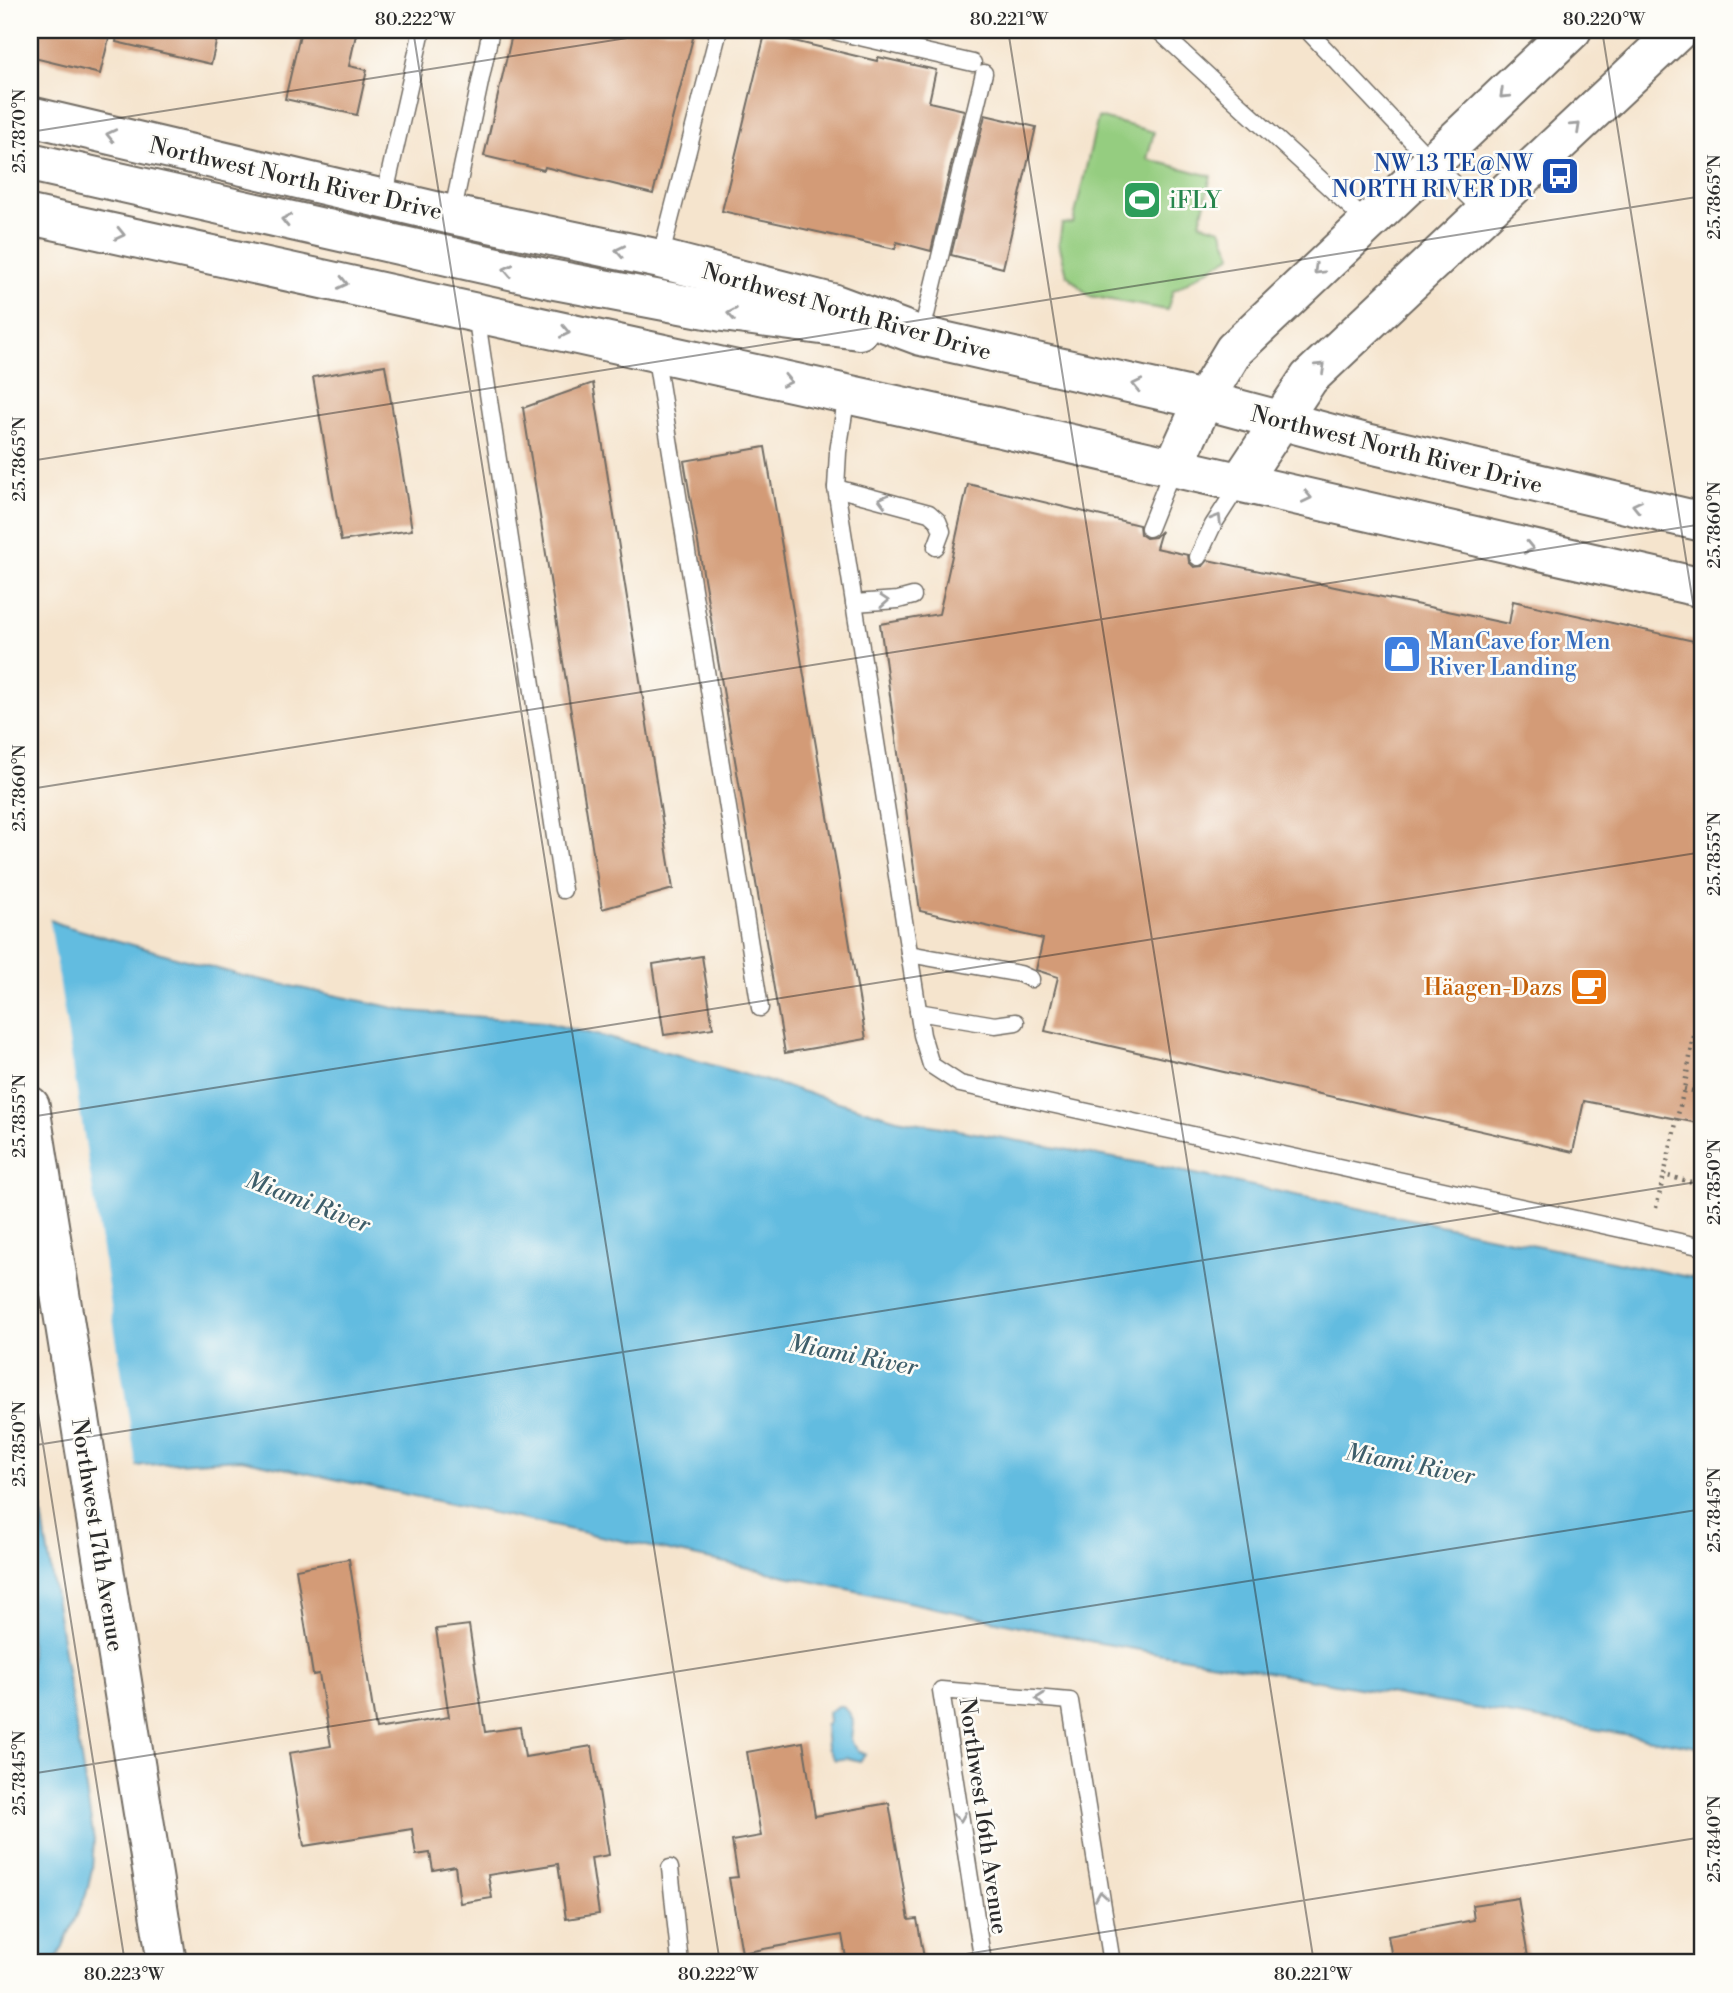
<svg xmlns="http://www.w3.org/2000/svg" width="1733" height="1993" font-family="'Libre Bodoni',serif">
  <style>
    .green { fill: #95cd80; stroke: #607c56; stroke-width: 2 }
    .water { fill: #62bce0; stroke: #467486; stroke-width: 2 }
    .pier { fill: #f5e4cd }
    .building { fill: #d39b77 }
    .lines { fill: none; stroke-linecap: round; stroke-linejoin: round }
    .lane-casing { stroke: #726c64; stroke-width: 19 }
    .secondary-casing { stroke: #726c64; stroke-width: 42 }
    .path { stroke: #726c64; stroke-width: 4.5; stroke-dasharray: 2 5; stroke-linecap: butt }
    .lane { stroke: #fff; stroke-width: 16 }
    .secondary { stroke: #fff; stroke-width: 38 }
    .oneway { stroke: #a0a0a0 }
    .ticks { fill: none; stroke: #2b2b2b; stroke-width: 2; stroke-opacity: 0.45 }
    .labels { text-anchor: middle; stroke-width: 5; stroke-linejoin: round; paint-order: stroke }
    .transit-label { font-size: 23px; fill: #164399; stroke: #fdfcf7; text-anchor: end }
    .street-label { font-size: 23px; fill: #2b2b2b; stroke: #fdfcf7 }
    .leisure-label { font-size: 23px; fill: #27864d; stroke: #fdfcf7; text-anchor: start }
    .shop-label { font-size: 23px; fill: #366cbe; stroke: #fdfcf7; text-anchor: start }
    .food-label { font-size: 23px; fill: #c56008; stroke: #fdfcf7; text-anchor: end }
    .water-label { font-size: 24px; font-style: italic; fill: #3e5e6a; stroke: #fdfcf7 }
    .neatline { fill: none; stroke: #2b2b2b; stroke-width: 2.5 }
    .ticks-label { font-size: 18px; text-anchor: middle; fill: #2b2b2b }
  </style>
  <rect width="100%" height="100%" fill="#fdfcf7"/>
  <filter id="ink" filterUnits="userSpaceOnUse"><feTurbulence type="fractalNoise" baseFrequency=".0143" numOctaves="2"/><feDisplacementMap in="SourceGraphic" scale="14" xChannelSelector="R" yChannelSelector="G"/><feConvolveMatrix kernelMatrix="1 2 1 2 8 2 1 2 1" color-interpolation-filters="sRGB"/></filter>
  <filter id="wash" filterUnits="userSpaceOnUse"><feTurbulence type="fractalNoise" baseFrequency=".00686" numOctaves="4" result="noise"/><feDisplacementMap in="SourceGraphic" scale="28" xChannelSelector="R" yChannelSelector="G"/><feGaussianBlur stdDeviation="1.57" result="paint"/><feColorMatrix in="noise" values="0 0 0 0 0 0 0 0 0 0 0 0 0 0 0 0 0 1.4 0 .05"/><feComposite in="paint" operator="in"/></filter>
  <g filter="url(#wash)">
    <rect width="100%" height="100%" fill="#f5e4cd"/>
    <path class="green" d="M1098 117 1154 132 1147 159 1211 176 1200 223 1221 229 1232 255 1173 291 1167 310 1089 296 1067 275 1059 243 1062 224 1073 223Z"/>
    <g class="water">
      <path d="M30 911 62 925 243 976 409 1011 543 1022 674 1054 897 1119 1147 1164 1703 1280V1748L1094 1642 241 1459 144 1465 37 1483 94 1840 92 1869 86 1895 59 1955 54 1963H30Z"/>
      <path d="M838 1706H843C858 1721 852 1722 851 1740L858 1751 865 1754 860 1761 848 1758 835 1760 827 1748 825 1726 829 1722 828 1712Z"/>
    </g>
    <path class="pier" d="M30 907 49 916 137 1470 41 1486 44 1507 36 1508 30 1467Z"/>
    <g id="blocks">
      <g class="building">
        <path d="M30 30H111L100 74 30 57Z"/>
        <path d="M118 30H219L211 64 116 42Z"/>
        <path d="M301 30H357L349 66 367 70 357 115 285 99Z"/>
        <path d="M513 30H695L653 194 545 167 544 170 484 156Z"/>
        <path d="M765 34 877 61 878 57 936 70 929 102 964 110 931 251 897 242 895 249 722 211Z"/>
        <path d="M985 115 1036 127 1003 268 951 255Z"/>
        <path d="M385 365 412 530 341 541 313 377Z"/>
        <path d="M593 383 673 889 602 909 523 408Z"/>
        <path d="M765 447 866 1039 785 1053 684 461Z"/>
        <path d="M968 484 1139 525 1140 534 1146 538 1155 537 1161 531 1156 548 1188 555 1189 562 1194 567 1203 566 1208 560 1509 624 1513 601 1703 643V1124L1584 1101 1573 1152 1045 1031 1058 977 1036 970 1043 939 920 911 880 624 939 614Z"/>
        <path d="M702 956 713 1028 664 1035 653 964Z"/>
        <path d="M349 1559 376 1729 449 1717 436 1629 469 1625 485 1732 520 1727 525 1757 592 1746 609 1855 591 1858 599 1914 566 1919 558 1864 488 1875 492 1898 460 1903 455 1866 433 1870 430 1853 416 1855 412 1829 304 1846 289 1753 331 1746 319 1674 313 1675 296 1569Z"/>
        <path d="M803 1742 815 1816 889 1803 909 1920 917 1919 925 1963H847L842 1935 742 1953 729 1878 738 1877 732 1841 761 1836 747 1752Z"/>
        <path d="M1518 1898 1529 1963H1393L1388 1936 1474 1920 1472 1905Z"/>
      </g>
    </g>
  </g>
  <g filter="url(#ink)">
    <use href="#blocks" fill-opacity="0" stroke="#726c64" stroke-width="2"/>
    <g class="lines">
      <defs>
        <g id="lane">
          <path d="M829 30 973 63"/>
          <path d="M1158 30 1368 223"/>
          <path d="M1307 30 1432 162 1485 213"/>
          <path d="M384 198 422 30"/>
          <path d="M452 215 491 30"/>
          <path d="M660 259 719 30"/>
          <path d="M476 314 563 890"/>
          <path d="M921 336 984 73"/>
          <path d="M655 352 760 1008"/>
          <path d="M847 394 838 452 836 488 922 1035 931 1065 960 1084 1703 1247"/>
          <path d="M836 488 929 513 938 521 942 531 936 547"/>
          <path d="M1149 528 1173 468"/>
          <path d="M1198 557 1213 525 1240 483"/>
          <path d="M854 603 898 600 913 596"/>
          <path d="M909 954 1020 974 1031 979"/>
          <path d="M918 1012 995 1025 1016 1022"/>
          <path d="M670 1868 680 1963"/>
          <path d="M983 1963 941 1690 1070 1701 1112 1963"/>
        </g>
        <g id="secondary">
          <path d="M30 116 452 215 660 259 832 303 921 336 1204 400 1366 443 1703 522"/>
          <path d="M30 162 550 279 723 312 859 330"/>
          <path d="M30 215 1001 428 1703 588"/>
          <path d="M1173 468 1204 400 1234 350 1572 30"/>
          <path d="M1240 482 1309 378 1679 30"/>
          <path d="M30 1106 167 1963"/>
        </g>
      </defs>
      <use href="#lane" class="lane-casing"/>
      <use href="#secondary" class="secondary-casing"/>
      <g class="path">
        <path d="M1703 988 1684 1089 1664 1175 1703 1185"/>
        <path d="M1684 1089 1703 1093"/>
        <path d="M1656 1208 1664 1175"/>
      </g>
      <use href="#lane" class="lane"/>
      <use href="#secondary" class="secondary"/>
    </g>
    <defs><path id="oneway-chevron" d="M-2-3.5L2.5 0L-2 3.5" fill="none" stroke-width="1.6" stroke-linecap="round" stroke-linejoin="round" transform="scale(1.75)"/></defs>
    <g class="oneway">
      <use href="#oneway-chevron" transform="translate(1504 94) rotate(137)"/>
      <use href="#oneway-chevron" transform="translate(1576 127) rotate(-43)"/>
      <use href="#oneway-chevron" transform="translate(111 135) rotate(-167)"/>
      <use href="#oneway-chevron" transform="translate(286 220) rotate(-167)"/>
      <use href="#oneway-chevron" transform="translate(120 234) rotate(13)"/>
      <use href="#oneway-chevron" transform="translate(620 251) rotate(-168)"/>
      <use href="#oneway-chevron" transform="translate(508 270) rotate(-168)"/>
      <use href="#oneway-chevron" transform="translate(1318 270) rotate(136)"/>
      <use href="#oneway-chevron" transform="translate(343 283) rotate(13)"/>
      <use href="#oneway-chevron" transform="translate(732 314) rotate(-171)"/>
      <use href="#oneway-chevron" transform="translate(565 332) rotate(12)"/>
      <use href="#oneway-chevron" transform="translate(1321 367) rotate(-43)"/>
      <use href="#oneway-chevron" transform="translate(787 381) rotate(12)"/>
      <use href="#oneway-chevron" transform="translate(1137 385) rotate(-167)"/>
      <use href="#oneway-chevron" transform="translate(1307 497) rotate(12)"/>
      <use href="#oneway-chevron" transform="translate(883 500) rotate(-165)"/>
      <use href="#oneway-chevron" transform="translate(1637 506) rotate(-167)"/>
      <use href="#oneway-chevron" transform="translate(1217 519) rotate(-59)"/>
      <use href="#oneway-chevron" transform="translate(1529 548) rotate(13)"/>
      <use href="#oneway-chevron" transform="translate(884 601) rotate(-4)"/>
      <use href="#oneway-chevron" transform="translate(1040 1699) rotate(-175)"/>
      <use href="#oneway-chevron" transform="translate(960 1817) rotate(81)"/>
      <use href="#oneway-chevron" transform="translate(1101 1896) rotate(-99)"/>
    </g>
  </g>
  <path class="ticks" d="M413 30 720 1963M1008 30 1314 1963M1602 30 1703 666M30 132 678 30M30 461 1703 196M30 789 1703 524M30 1117 1703 852M30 1362 125 1963M30 1446 1703 1181M30 1774 1703 1509M909 1963 1703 1837"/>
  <defs>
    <symbol id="bus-square" viewBox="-11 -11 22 22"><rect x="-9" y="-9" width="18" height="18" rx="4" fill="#1a4fb4" stroke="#fdfcf7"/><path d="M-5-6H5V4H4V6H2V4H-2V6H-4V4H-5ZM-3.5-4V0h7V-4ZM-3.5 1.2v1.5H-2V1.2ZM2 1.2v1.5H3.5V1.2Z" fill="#fff"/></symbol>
    <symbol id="stadium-square" viewBox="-11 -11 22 22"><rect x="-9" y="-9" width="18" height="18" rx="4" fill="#2e9e5b" stroke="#fdfcf7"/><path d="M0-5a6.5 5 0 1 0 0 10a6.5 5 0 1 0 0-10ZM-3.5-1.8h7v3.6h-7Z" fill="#fff"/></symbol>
    <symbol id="shop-square" viewBox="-11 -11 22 22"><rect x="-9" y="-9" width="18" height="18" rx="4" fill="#3f7fe0" stroke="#fdfcf7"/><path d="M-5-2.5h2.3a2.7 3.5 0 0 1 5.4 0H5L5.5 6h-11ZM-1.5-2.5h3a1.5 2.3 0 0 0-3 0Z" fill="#fff"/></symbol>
    <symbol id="cafe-square" viewBox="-11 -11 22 22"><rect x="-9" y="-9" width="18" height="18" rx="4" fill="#e8710a" stroke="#fdfcf7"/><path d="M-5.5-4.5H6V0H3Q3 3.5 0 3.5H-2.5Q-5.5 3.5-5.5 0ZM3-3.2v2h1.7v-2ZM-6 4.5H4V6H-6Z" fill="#fff"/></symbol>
  </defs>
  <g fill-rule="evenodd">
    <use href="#bus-square" x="1538" y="154" width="44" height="44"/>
    <use href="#stadium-square" x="1120" y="178" width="44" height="44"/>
    <use href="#shop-square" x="1380" y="632" width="44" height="44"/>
    <use href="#cafe-square" x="1567" y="965" width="44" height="44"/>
  </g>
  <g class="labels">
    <g class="transit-label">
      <text x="1533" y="171">NW 13 TE@NW<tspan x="1533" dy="26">NORTH RIVER DR</tspan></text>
    </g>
    <g class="street-label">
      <text transform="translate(296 178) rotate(13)" y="8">Northwest North River Drive</text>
      <text transform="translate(847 311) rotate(16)" y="8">Northwest North River Drive</text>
      <text transform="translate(1397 449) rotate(14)" y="8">Northwest North River Drive</text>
      <text transform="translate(98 1535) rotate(81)" y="8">Northwest 17th Avenue</text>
      <text transform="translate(984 1816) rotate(82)" y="8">Northwest 16th Avenue</text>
    </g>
    <g class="leisure-label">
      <text x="1169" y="208">iFLY</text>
    </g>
    <g class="shop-label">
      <text x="1429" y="649">ManCave for Men<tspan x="1429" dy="26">River Landing</tspan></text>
    </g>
    <g class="food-label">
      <text x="1562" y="995">Häagen-Dazs</text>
    </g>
    <g class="water-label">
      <text transform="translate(308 1202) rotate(21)" y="8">Miami River</text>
      <text transform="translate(853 1355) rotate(11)" y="8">Miami River</text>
      <text transform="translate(1410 1464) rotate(11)" y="8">Miami River</text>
    </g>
  </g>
  <rect width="1733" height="1993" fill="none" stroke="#fdfcf7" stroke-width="77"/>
  <rect x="38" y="38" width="1656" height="1916" class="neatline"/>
  <g class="ticks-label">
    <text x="415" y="25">80.222°W</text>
    <text x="1009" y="25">80.221°W</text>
    <text x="1604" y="25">80.220°W</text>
    <text transform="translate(19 131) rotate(-90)" y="6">25.7870°N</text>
    <text transform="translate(1714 197) rotate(-90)" y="6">25.7865°N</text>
    <text transform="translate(19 459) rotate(-90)" y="6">25.7865°N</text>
    <text transform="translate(1714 525) rotate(-90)" y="6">25.7860°N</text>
    <text transform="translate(19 788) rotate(-90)" y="6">25.7860°N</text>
    <text transform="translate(1714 854) rotate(-90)" y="6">25.7855°N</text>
    <text transform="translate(19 1116) rotate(-90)" y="6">25.7855°N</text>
    <text transform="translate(1714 1182) rotate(-90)" y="6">25.7850°N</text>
    <text transform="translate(19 1444) rotate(-90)" y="6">25.7850°N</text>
    <text transform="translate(1714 1510) rotate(-90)" y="6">25.7845°N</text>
    <text transform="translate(19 1773) rotate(-90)" y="6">25.7845°N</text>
    <text transform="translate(1714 1839) rotate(-90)" y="6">25.7840°N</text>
    <text x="124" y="1980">80.223°W</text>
    <text x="718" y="1980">80.222°W</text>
    <text x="1313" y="1980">80.221°W</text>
  </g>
</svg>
